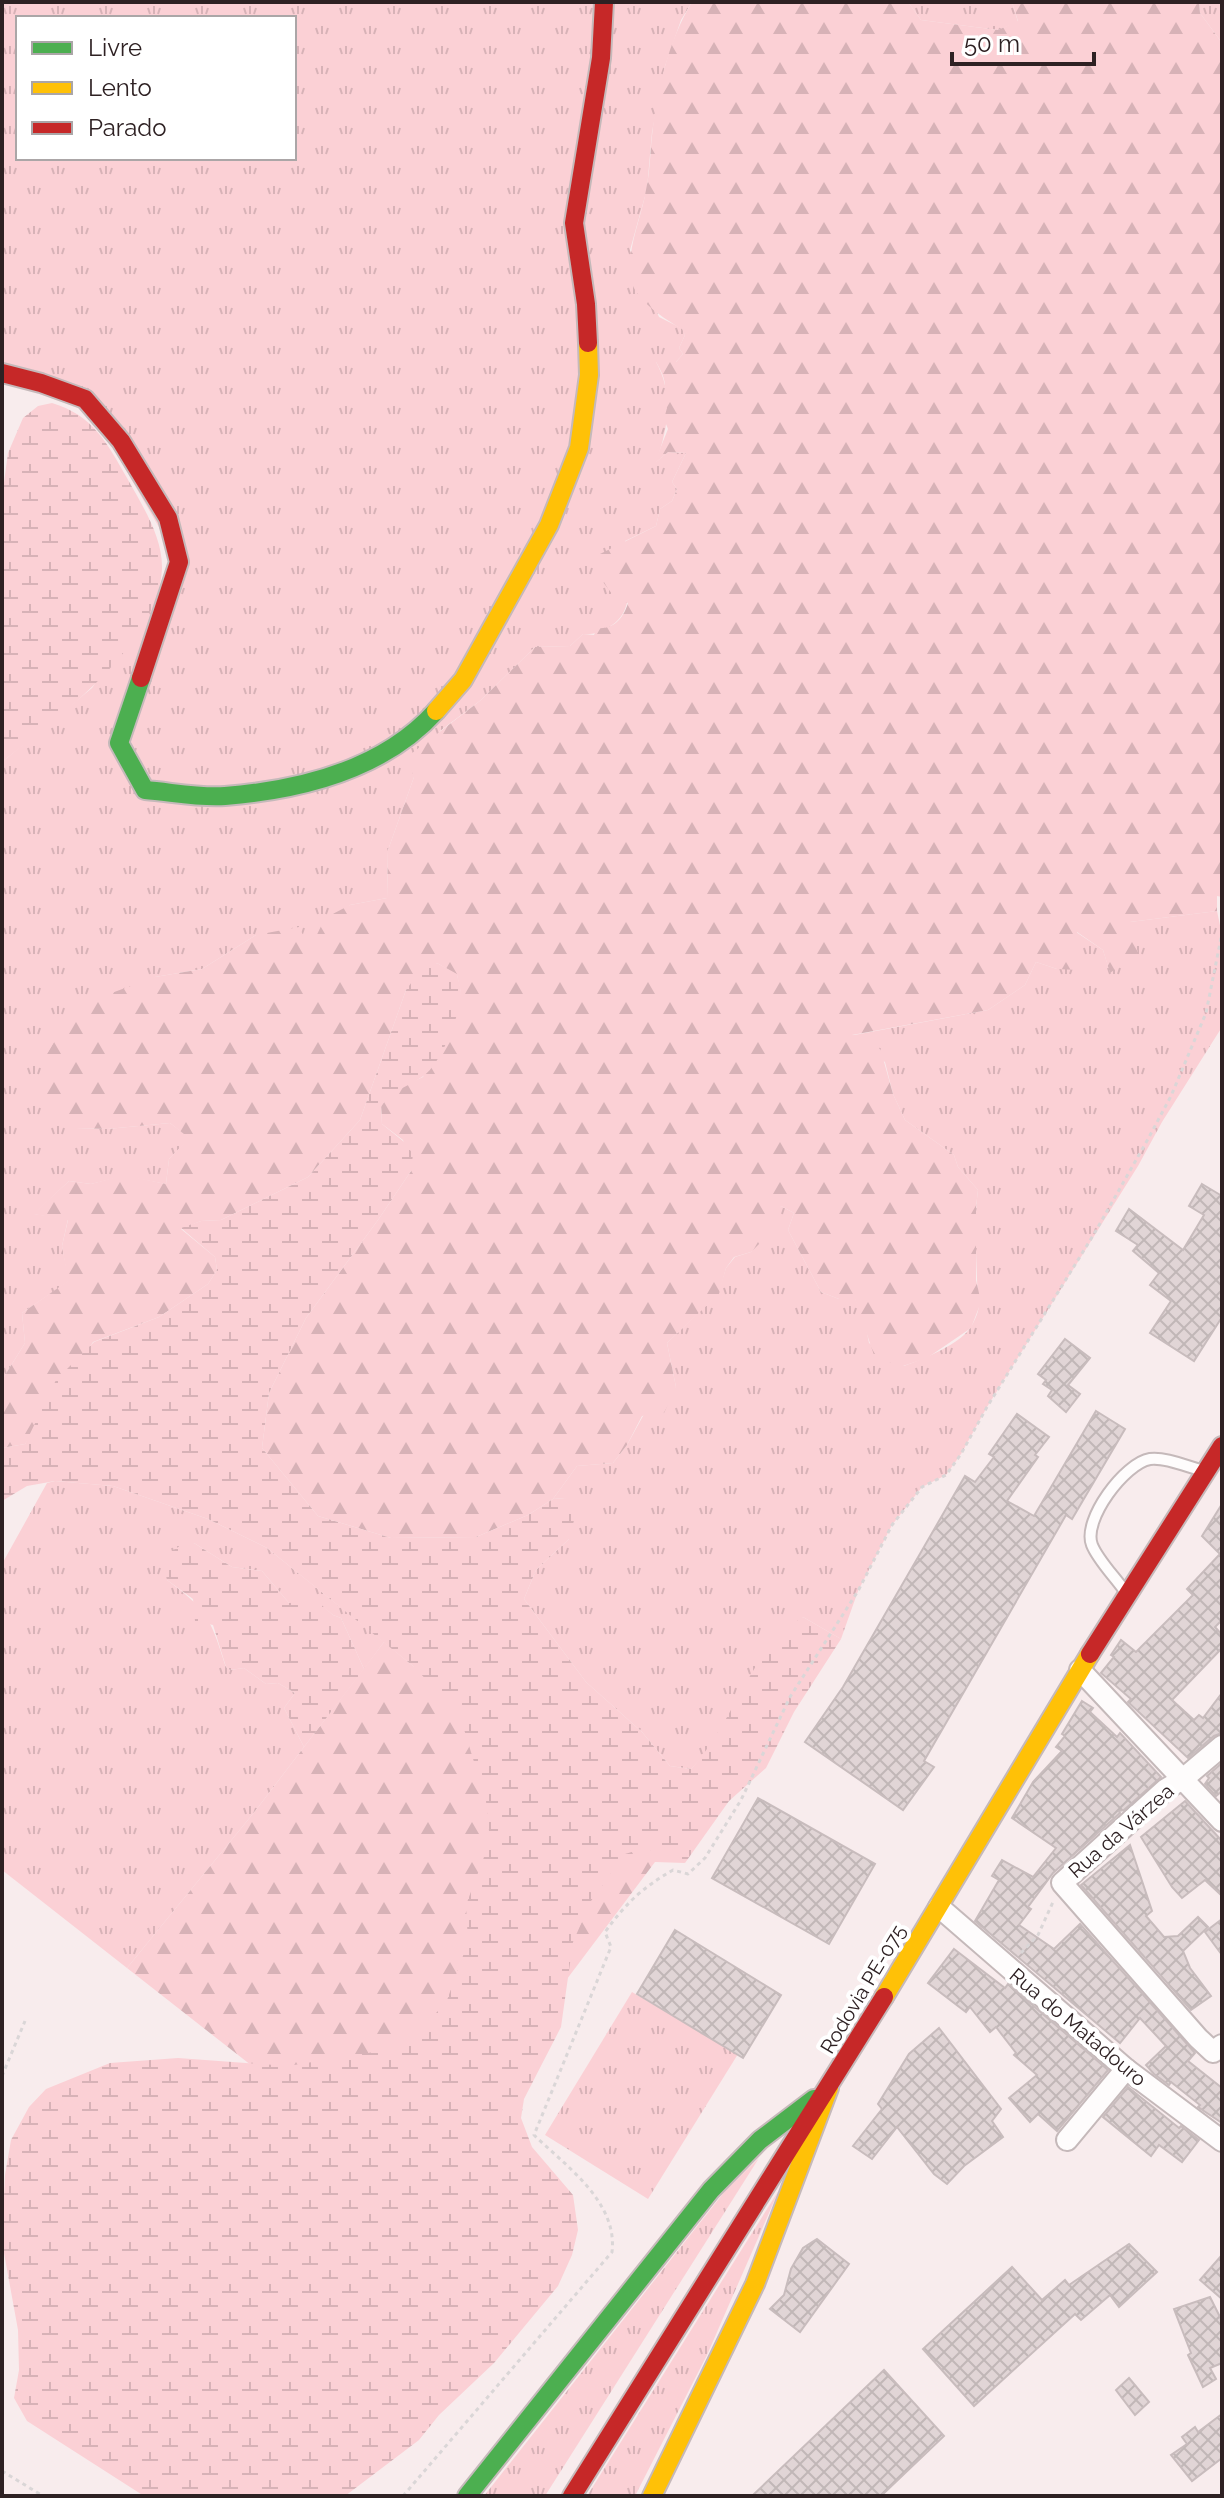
<svg xmlns="http://www.w3.org/2000/svg" width="1224" height="2498" font-family="Raleway,sans-serif">
  <style>
    .grass { fill: url(#grass-tufts); fill-rule: evenodd }
    .forest { fill: url(#forest-firs) }
    .wetland { fill: url(#wetland-marsh) }
    .building { fill: url(#building-cross-hatch); stroke: #c8bcbd; stroke-width: 2 }
    .lines { fill: none; stroke-linecap: round; stroke-linejoin: round }
    .lane-casing { stroke: #c5b9ba; stroke-width: 14 }
    .street-casing { stroke: #c5b9ba; stroke-width: 24 }
    .fast-casing { stroke: #c5b9ba; stroke-width: 22 }
    .slow-casing { stroke: #c5b9ba; stroke-width: 22 }
    .jam-casing { stroke: #c5b9ba; stroke-width: 22 }
    .path { stroke: #dad6d7; stroke-width: 3; stroke-dasharray: 4 4; stroke-linecap: butt }
    .lane { stroke: #fefcfc; stroke-width: 10 }
    .street { stroke: #fefcfc; stroke-width: 20 }
    .fast { stroke: #4caf50; stroke-width: 18 }
    .slow { stroke: #ffc107; stroke-width: 18 }
    .jam { stroke: #c62828; stroke-width: 18 }
    .labels { text-anchor: middle; stroke-width: 8; stroke-linejoin: round; paint-order: stroke }
    .street-label { font-size: 20px; fill: #2e2123; stroke: #fff }
  </style>
  <defs>
    <pattern id="grass-tufts" width="24" height="20" patternUnits="userSpaceOnUse" patternTransform="scale(2)"><rect width="24" height="20" fill="#fbd0d5"/><path d="M3 7l-1-3M5 7V3M7 7l1-3M15 17l-1-3M17 17v-4M19 17l1-3" fill="none" stroke="#d7b2b7"/></pattern>
    <pattern id="forest-firs" width="22" height="20" patternUnits="userSpaceOnUse" patternTransform="scale(2)"><rect width="22" height="20" fill="#fbd0d5"/><path d="M5 1l3.5 6h-7zM16 11l3.5 6h-7z" fill="#d7b2b7"/></pattern>
    <pattern id="wetland-marsh" width="20" height="14" patternUnits="userSpaceOnUse" patternTransform="scale(2)"><rect width="20" height="14" fill="#fbd0d5"/><path d="M1 5h8M5 5V1M11 12h8M15 12V8" fill="none" stroke="#d7b2b7"/></pattern>
    <pattern id="building-cross-hatch" width="8" height="8" patternUnits="userSpaceOnUse" patternTransform="scale(2)"><rect width="8" height="8" fill="#e1d5d6"/><path d="M0 0l8 8M0 8l8-8" fill="none" stroke="#c1b7b7"/></pattern>
  </defs>
  <rect width="100%" height="100%" fill="#f8eced"/>
  <g class="grass">
    <path d="M2 2H692L681 20 665 66 652 132 647 189 630 250 659 317 683 329 685 335 679 348 683 354 675 363 656 362C674 394 668 429 656 462L668 452 686 453 672 482 677 489 672 501 660 509 656 526 625 541C627 570 639 613 607 628 598 632 594 635 583 634L570 646 535 647 481 700 440 731 414 777 388 850 387 898 350 905 310 950 256 935 202 969 155 977 76 1128 107 1129 170 1123 190 1138 169 1159 166 1184 124 1176 91 1184 69 1181 34 1214 68 1219 62 1246 69 1281 22 1313 25 1343 2 1380V762L92 688 179 562 85 399 2 373ZM18 18H294V158H18Z"/>
    <path d="M908 2H1012L1018 22 998 30 921 20Z"/>
    <path d="M1199 2H1222V43L1200 13Z"/>
    <path d="M1217 911 1222 935V1027L1162 1122 1138 1166 987 1407 961 1454 946 1475 922 1487 892 1525 858 1591 841 1639 803 1617 727 1721 710 1749 691 1769 670 1766 642 1732 586 1682 524 1599 536 1570 569 1539 565 1498 553 1499 577 1466 613 1463 627 1445 643 1416 676 1387 667 1343 718 1294 726 1268 735 1257 751 1252 781 1206 794 1213 788 1230 821 1292 839 1299 855 1298 865 1323 869 1343 904 1366C923 1359 962 1344 972 1325 984 1304 977 1298 977 1277 976 1249 974 1218 978 1190L958 1167 954 1155 905 1120 893 1094 885 1062 849 1036 988 1010 1025 985 1036 962 1057 969 1076 932 1103 950 1110 972 1130 922Z"/>
    <path d="M55 1481 113 1486 208 1519 267 1548 384 1642 364 1669 341 1618 333 1615 318 1603H289L262 1571 232 1567 194 1543 167 1580C208 1610 211 1620 226 1667L230 1670 244 1668 266 1684 278 1683 295 1693 284 1708 304 1747 256 1810 127 1968 2 1870V1564L47 1483Z"/>
    <path d="M632 1992 738 2054 648 2199 545 2135Z"/>
    <path d="M759 2158 545 2496H484L725 2191Z"/>
    <path d="M779 2190 707 2355 635 2496H587Z"/>
  </g>
  <g class="forest">
    <path d="M692 2H908L921 20 998 30 1018 21 1012 2H1199L1200 13 1222 43V897L1217 896V911L1130 922 1138 953 1110 973 1103 950 1077 932 1078 970 1057 969 1036 962 1025 985 988 1010 852 1035 873 1039 881 1051 893 1094 905 1120 954 1155 958 1167 978 1190 976 1207V1280L981 1302 971 1328 927 1358 903 1366 875 1358 855 1299H839L821 1292 788 1230 794 1213 781 1206 777 1226 751 1252 734 1257 726 1268 719 1294 667 1343 676 1387 664 1413 642 1416 627 1445 613 1463 577 1466 553 1499 528 1515 476 1537 391 1538 318 1516 262 1448 269 1393 306 1318 378 1220 411 1171 403 1140 382 1124 381 1105 394 1090 423 1077 461 993 457 975 437 963 406 990 360 1120 308 1177 221 1220 201 1221 181 1229 215 1257 217 1270 208 1284 159 1317 93 1342 25 1444 2 1448V1380L25 1343 22 1313 68 1281 62 1246 68 1220 33 1214 69 1181 91 1184 124 1175 166 1184 169 1159 189 1138 170 1123 107 1129 76 1128 49 1116 43 1092 42 1062 65 1024 98 998 155 977 202 969 256 935 299 927 310 949 325 918 350 905 387 898 388 850 414 777 407 757 481 700 535 647 570 646 583 634 594 635 597 628C614 630 624 617 628 603L616 599 596 573 600 554 656 526 660 509 672 501 677 489 672 482 686 453 668 452 654 464 668 429 664 419 667 408 662 399C669 386 663 374 656 362L667 353 676 362 683 354 679 348 685 335 682 329C666 320 635 300 631 280 626 249 641 220 646 190 650 172 650 154 652 136 657 90 668 42 692 2Z"/>
    <path d="M384 1642 413 1666 507 1720 685 1863 655 1862 409 2189 127 1968 256 1810Z"/>
  </g>
  <g class="wetland">
    <path d="M52 403C93 415 107 443 127 478 142 505 163 537 162 569 158 645 58 718 2 762V497L8 453 23 418 38 406Z"/>
    <path d="M437 963 457 974C458 980 461 987 461 993 460 1015 441 1065 422 1077 404 1089 397 1087 381 1106L382 1124 403 1141 413 1154 411 1171 378 1220 306 1318 269 1393 262 1448 318 1516 391 1538 476 1537 528 1515 553 1499 565 1498 576 1513 569 1539 536 1570 524 1599 586 1682 642 1732 670 1766 691 1769C726 1731 741 1681 774 1641 781 1631 793 1624 803 1617L841 1639 794 1712 766 1768 729 1801 685 1863 645 1848 625 1854 591 1901 573 1942 561 2027 524 2099 521 2118 532 2147 573 2195 578 2230 572 2255 558 2286 494 2363 439 2415 419 2440 345 2496H144L27 2421 14 2398 19 2370 18 2330 2 2242 5 2175 11 2140 29 2107 46 2089 110 2063 178 2058 288 2066 374 2052 409 2040 446 2003 468 1942 466 1905 490 1841 486 1801 463 1726 451 1705 413 1666 267 1548 208 1519 113 1486 55 1481 27 1486 2 1501V1448L25 1444 56 1380 94 1342 159 1317 208 1284 217 1270 215 1257 181 1228 201 1221 221 1220 308 1177 360 1120 406 990 420 971Z"/>
    <path d="M194 1543 232 1567 262 1571 289 1603 318 1602 333 1615 341 1618 364 1669 304 1747 284 1708 295 1693 278 1683 266 1684 244 1668 230 1670 226 1667 213 1625 195 1621 193 1599 167 1580 163 1563 165 1555 180 1546Z"/>
  </g>
  <g class="building">
    <path d="M1202 1184 1222 1196V1317L1194 1361 1150 1333 1171 1301 1150 1285 1159 1273 1133 1251 1138 1245 1116 1231 1129 1209 1183 1250 1204 1215 1189 1206Z"/>
    <path d="M1065 1339 1090 1358 1068 1385 1080 1394 1066 1412 1048 1396 1052 1390 1043 1384 1046 1380 1038 1374Z"/>
    <path d="M1096 1411 1125 1429 1072 1519 1066 1515 924 1761 934 1767 903 1810 805 1742 843 1687 965 1476 975 1482 994 1457 989 1454 1017 1414 1049 1437 1035 1455 1038 1457 1007 1501 1034 1516Z"/>
    <path d="M1222 1504V1620L1215 1627 1222 1635V1648L1172 1700 1194 1720 1199 1715 1203 1718 1222 1693V1733L1214 1736 1188 1758 1128 1702 1131 1699 1101 1673 1114 1657 1111 1655 1121 1640 1136 1652 1193 1595 1187 1589 1220 1554 1202 1536Z"/>
    <path d="M1082 1701 1093 1708 1090 1712 1117 1737 1120 1733 1161 1777 1124 1810 1119 1811 1120 1813 1053 1873 1028 1907 1031 1909 1019 1925 1054 1949 1080 1924 1195 2053 1188 2061 1222 2088V2123L1198 2107 1200 2105 1171 2082 1169 2085 1154 2074 1146 2065 1166 2046 1140 2018 1120 2043 975 1921 999 1880 992 1876 1002 1860 1033 1877 1056 1848 1012 1818 1033 1782 1062 1751 1056 1747 1065 1736 1062 1734Z"/>
    <path d="M1222 1763V1791L1216 1796 1205 1784 1209 1778 1207 1776Z"/>
    <path d="M758 1798 875 1864 829 1944 712 1878Z"/>
    <path d="M1185 1801 1222 1841V1896L1205 1880 1182 1898 1172 1887 1141 1837Z"/>
    <path d="M1130 1845 1152 1911 1146 1916 1164 1937 1178 1936 1198 1917 1208 1927 1183 1951 1190 1968 1211 1996 1191 2010 1081 1885Z"/>
    <path d="M1222 1919V1955L1205 1932Z"/>
    <path d="M675 1930 781 1995 743 2058 637 1994Z"/>
    <path d="M954 1949 1005 1988 1008 1984 1108 2070 1057 2131 1038 2114 1030 2122 1009 2098 1037 2075 1014 2055 1016 2053 996 2027 990 2032 970 2007 966 2012 928 1983Z"/>
    <path d="M939 2028 1001 2109 992 2121 1003 2137 964 2166 947 2184 934 2174 897 2127 872 2159 853 2146 882 2109 878 2104 909 2054Z"/>
    <path d="M1128 2087 1179 2128 1181 2126 1199 2140 1182 2162 1159 2145 1151 2156 1103 2117Z"/>
    <path d="M817 2239 849 2264 800 2332 770 2309 784 2295 791 2269 803 2248Z"/>
    <path d="M1129 2244 1157 2272 1119 2307 1110 2295 1081 2320 1075 2314 974 2406 923 2349 1012 2267 1042 2300 1065 2280 1069 2285Z"/>
    <path d="M1222 2255V2299L1200 2280Z"/>
    <path d="M1210 2297 1222 2321V2363L1210 2368 1216 2379 1203 2387 1188 2355 1191 2353 1174 2309Z"/>
    <path d="M884 2370 944 2436 881 2496H752Z"/>
    <path d="M1129 2378 1149 2402 1135 2415 1116 2390Z"/>
    <path d="M1222 2414V2458L1192 2481 1171 2455 1187 2444 1182 2437 1195 2427 1198 2432Z"/>
  </g>
  <g class="lines">
    <defs>
      <path id="lane" d="M1124 1590C1114 1576 1098 1560 1092 1545 1082 1520 1125 1463 1150 1459 1166 1457 1188 1467 1204 1471"/>
      <g id="street">
        <path d="M1080 1670 1222 1821"/>
        <path d="M1222 1746 1183 1779 1166 1789 1062 1883 1198 2038 1213 2052 1222 2045"/>
        <path d="M939 1907 1126 2069 1222 2141"/>
        <path d="M1067 2140 1126 2069"/>
      </g>
      <g id="fast">
        <path d="M141 678 119 743 145 790C171 792 199 798 225 796 300 790 384 769 436 711"/>
        <path d="M467 2496 711 2190 760 2140 814 2099"/>
      </g>
      <g id="slow">
        <path d="M436 711 463 680 549 525 579 448 589 375 588 343"/>
        <path d="M884 1997 1090 1654"/>
        <path d="M652 2496 755 2284 829 2088"/>
      </g>
      <g id="jam">
        <path d="M588 343 586 304 574 223 601 58 604 2"/>
        <path d="M2 373 41 383 85 399 121 441 168 518 179 562 141 678"/>
        <path d="M1090 1654 1222 1446"/>
        <path d="M572 2496 884 1997"/>
      </g>
    </defs>
    <use href="#lane" class="lane-casing"/>
    <use href="#street" class="street-casing"/>
    <use href="#fast" class="fast-casing"/>
    <use href="#slow" class="slow-casing"/>
    <use href="#jam" class="jam-casing"/>
    <g class="path">
      <path d="M1021 1953 1038 1935 1053 1902"/>
      <path d="M2 2076 25 2021"/>
      <path d="M2 2471 43 2496"/>
      <path d="M403 2496 612 2252C618 2202 566 2166 534 2135L611 1947 605 1932C626 1903 642 1888 673 1870L688 1874 705 1858 741 1800 790 1697 858 1591 892 1525 922 1487 946 1475 961 1454 987 1407 1094 1234 1148 1139 1171 1096 1206 1013 1222 933"/>
    </g>
    <use href="#lane" class="lane"/>
    <use href="#street" class="street"/>
    <use href="#fast" class="fast"/>
    <use href="#slow" class="slow"/>
    <use href="#jam" class="jam"/>
  </g>
  <g class="labels">
    <g class="street-label">
      <text transform="translate(1121 1831) rotate(-41)" y="7">Rua da Várzea</text>
      <text transform="translate(863 1989) rotate(-59)" y="7">Rodovia PE-075</text>
      <text transform="translate(1078 2027) rotate(40)" y="7">Rua do Matadouro</text>
    </g>
  </g>
  <rect width="1224" height="2498" fill="none" stroke="#2e2123" stroke-width="8"/>
  <rect x="16" y="16" width="280" height="144" fill="#ffffff" stroke="#aba6a7" stroke-width="2"/>
  <rect x="32" y="42" width="40" height="12" fill="#4caf50" stroke="#aba6a7" stroke-width="2"/>
  <text x="88" y="56" font-size="24" fill="#2e2123">Livre</text>
  <rect x="32" y="82" width="40" height="12" fill="#ffc107" stroke="#aba6a7" stroke-width="2"/>
  <text x="88" y="96" font-size="24" fill="#2e2123">Lento</text>
  <rect x="32" y="122" width="40" height="12" fill="#c62828" stroke="#aba6a7" stroke-width="2"/>
  <text x="88" y="136" font-size="24" fill="#2e2123">Parado</text>
  <path d="M952 52v12h142v-12" fill="none" stroke="#2e2123" stroke-width="4"/>
  <text x="964" y="52" font-size="24" fill="#2e2123" stroke="#ffffff" stroke-width="6" paint-order="stroke">50 m</text>
</svg>
